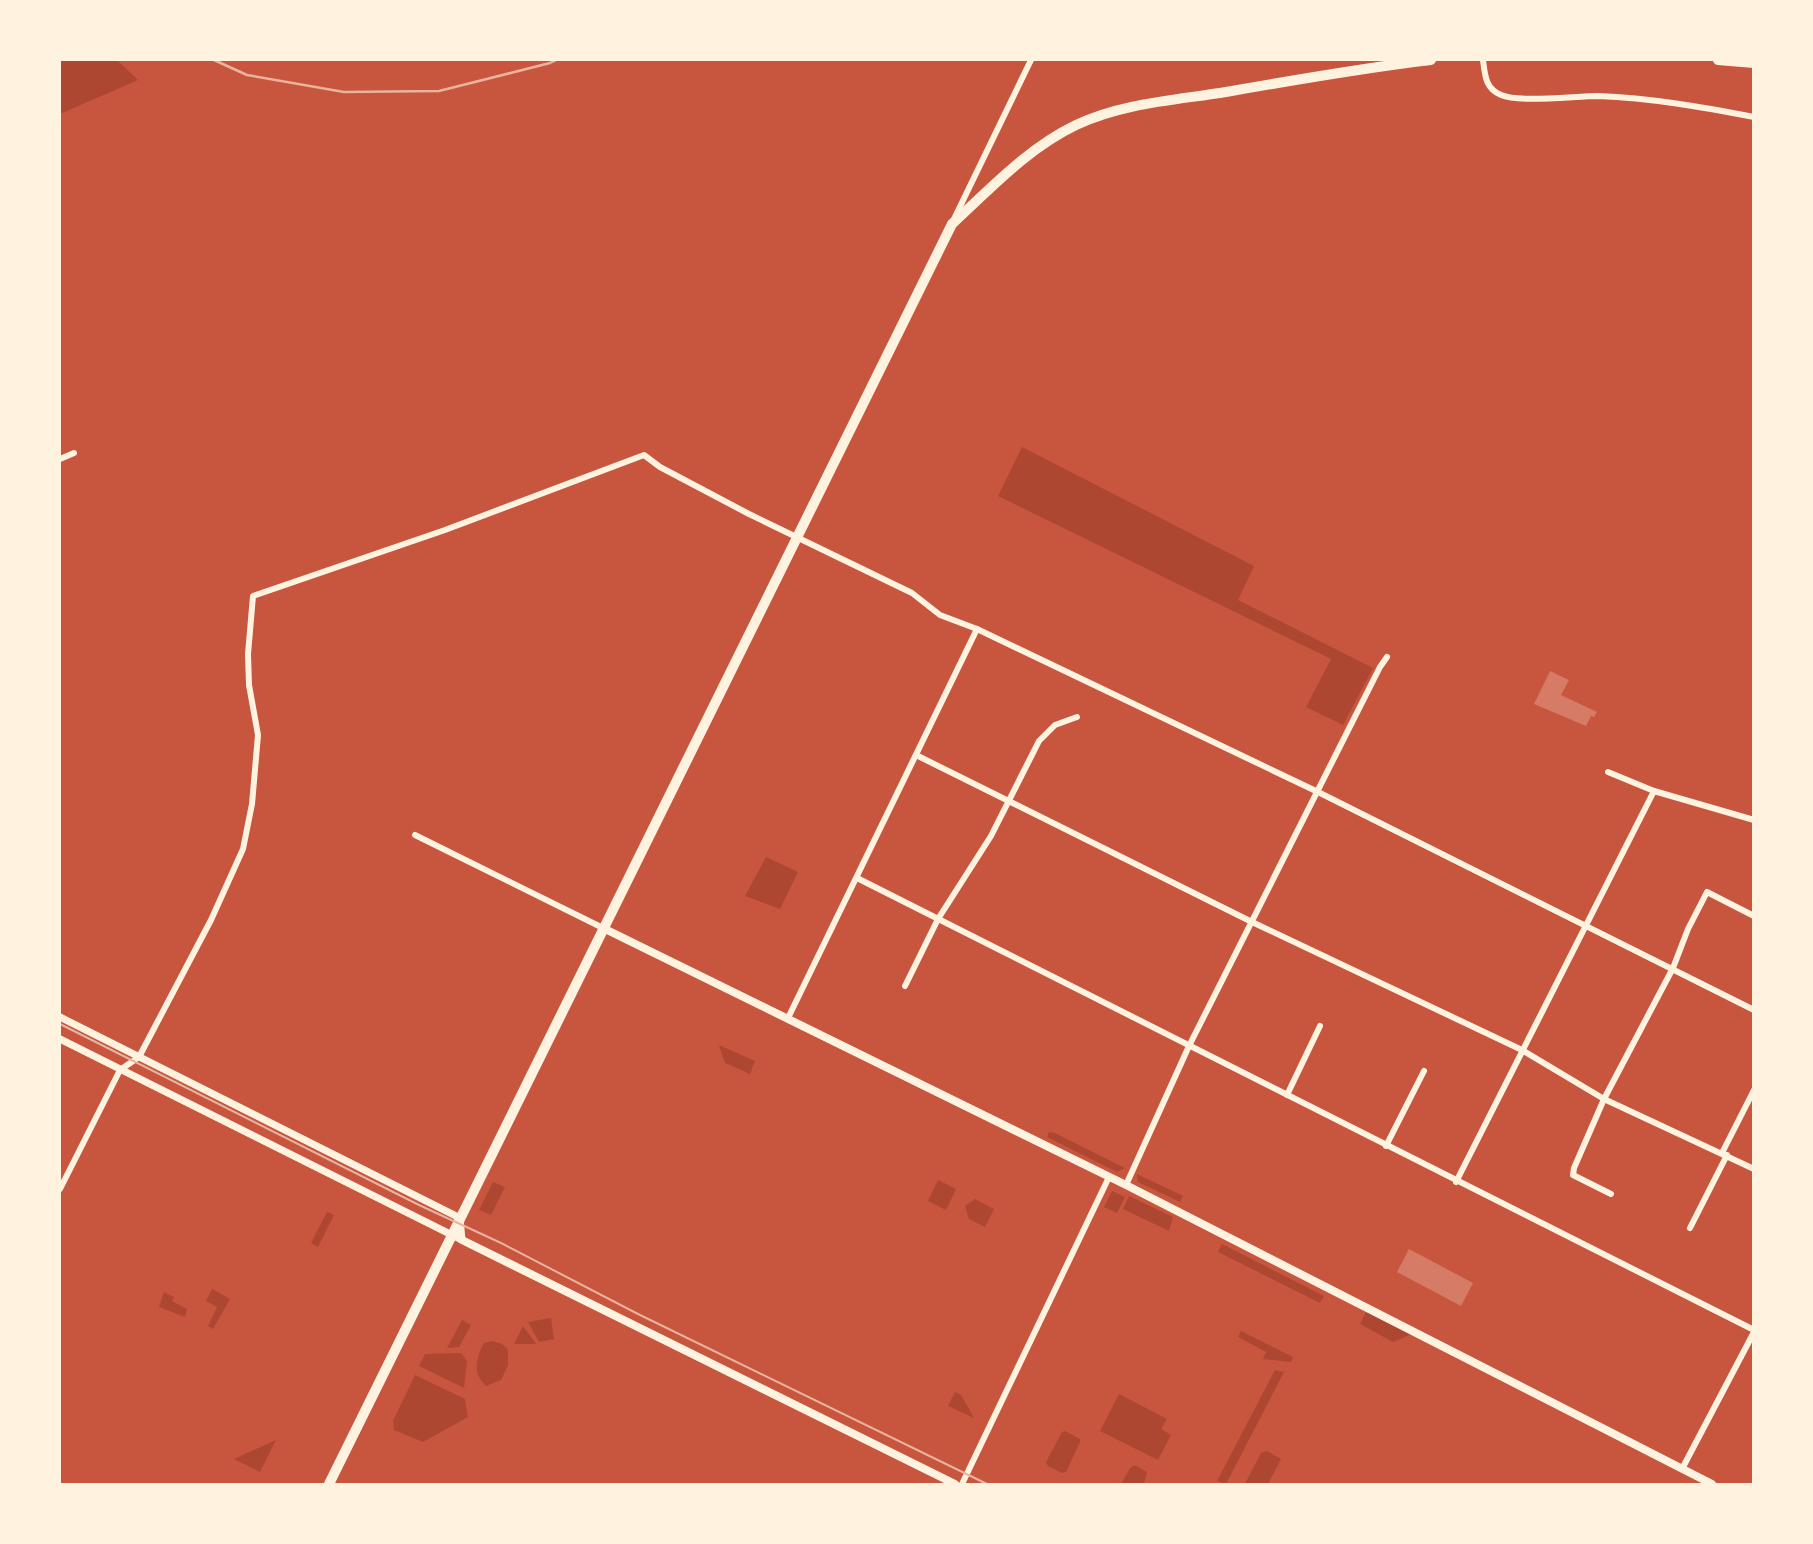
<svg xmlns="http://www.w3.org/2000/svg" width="1813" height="1544" font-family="Manrope,sans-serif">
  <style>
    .green { fill: #ae4732 }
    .building { fill: #d67c66 }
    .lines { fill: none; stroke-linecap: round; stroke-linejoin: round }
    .minor { stroke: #fff3e0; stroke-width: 6 }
    .tertiary { stroke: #fff3e0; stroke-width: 7 }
    .secondary { stroke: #fff3e0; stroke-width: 8 }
    .primary { stroke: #fff3e0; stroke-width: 10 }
    .tram { stroke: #e9b49f; stroke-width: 2 }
    .rail { stroke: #e9b49f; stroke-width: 2.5 }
  </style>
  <rect width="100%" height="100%" fill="#c8553d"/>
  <g class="green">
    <path d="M60 60H117L138 80 60 114Z"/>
    <path d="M1022 447 1254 566 1238 600 1373 668 1343 725 1306 707 1331 659 998 496Z"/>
    <path d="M766 857 798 872 780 909 745 896Z"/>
    <path d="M719 1045 755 1061 750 1074 725 1063Z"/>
    <path d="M1049 1132 1055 1133 1125 1168 1117 1172 1047 1137Z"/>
    <path d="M1137 1174 1183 1196 1180 1202 1138 1182Z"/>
    <path d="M938 1180 956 1189 946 1210 928 1201Z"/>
    <path d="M493 1182 505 1187 491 1215 479 1210Z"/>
    <path d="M1112 1191 1125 1197 1117 1213 1104 1207Z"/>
    <path d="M1129 1196 1173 1217 1169 1231 1123 1209Z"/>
    <path d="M975 1199 994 1209 985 1227 969 1219 965 1206Z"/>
    <path d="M327 1212 334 1215 318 1247 311 1243Z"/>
    <path d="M1222 1244 1324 1296 1320 1303 1218 1252Z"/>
    <path d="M212 1289 230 1299 213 1329 208 1326 217 1307 206 1301Z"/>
    <path d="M164 1292 174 1297 172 1301 187 1309 185 1317 159 1307Z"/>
    <path d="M1367 1310 1412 1334 1393 1342 1360 1324Z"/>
    <path d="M551 1318 554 1339 539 1342 528 1322Z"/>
    <path d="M462 1320 471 1325 459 1347 447 1348Z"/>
    <path d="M523 1326 536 1344H514Z"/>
    <path d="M1241 1331 1293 1357 1291 1362 1263 1359 1266 1352 1238 1337Z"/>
    <path d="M492 1341 502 1344 508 1349V1365L501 1380 486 1386C472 1373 476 1358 484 1343Z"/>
    <path d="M461 1353 467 1361 464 1388 419 1366 425 1354Z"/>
    <path d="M1275 1370 1284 1372 1226 1484 1217 1481Z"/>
    <path d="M415 1375 465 1399 468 1417 423 1442 394 1430 393 1421Z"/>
    <path d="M955 1392 961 1395 974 1418 948 1406Z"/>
    <path d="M1119 1394 1167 1419 1161 1429 1171 1435 1158 1460 1100 1431Z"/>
    <path d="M1065 1431 1080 1439V1442L1066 1472 1062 1473 1048 1466 1046 1462 1062 1432Z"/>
    <path d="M276 1440 260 1472 234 1459Z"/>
    <path d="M1267 1451 1281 1459 1268 1484H1245L1261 1453Z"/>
    <path d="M1135 1465 1147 1472 1144 1484H1121L1130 1468Z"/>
  </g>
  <g class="building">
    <path d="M1550 671 1569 680 1561 695 1597 712 1594 717 1591 716 1586 726 1534 704Z"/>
    <path d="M1409 1249 1473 1283 1461 1306 1397 1272Z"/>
  </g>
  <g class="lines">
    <g class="minor">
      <path d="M1483 60C1485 75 1485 88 1501 95 1520 103 1575 96 1598 96 1651 98 1702 107 1754 117"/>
      <path d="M954 219 1031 60"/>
      <path d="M60 459 74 453"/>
      <path d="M916 755 1252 922 1522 1050 1604 1099 1754 1169"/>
      <path d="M1608 772 1654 791 1754 820"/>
      <path d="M415 835 603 928"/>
      <path d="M857 878 1754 1330"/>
      <path d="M905 986 938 919 991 836 1039 741 1055 725 1077 717"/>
      <path d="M788 1018 977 629"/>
      <path d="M1287 1095 1320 1026"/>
      <path d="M1386 1146 1424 1071"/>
      <path d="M1722 1153 1754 1090"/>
      <path d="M1456 1182 1654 791"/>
      <path d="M1126 1185 1189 1046 1380 667 1387 657"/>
      <path d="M60 1189 120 1070 139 1057 211 920 243 849 252 804 258 735 249 685 248 654 253 596 445 530 644 455 660 467 749 514 912 593 940 615 977 629 1318 792 1754 1010"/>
      <path d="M1611 1194 1573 1175 1574 1168 1604 1099 1673 968 1688 929 1707 892 1754 916"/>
      <path d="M1690 1228 1727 1155"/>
      <path d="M1682 1469 1754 1332"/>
      <path d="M962 1484 1109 1177"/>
    </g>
    <path class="tertiary" d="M60 1017 460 1218 462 1240 60 1039"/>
    <g class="secondary">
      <path d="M603 928 1126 1185 1712 1484"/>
      <path d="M462 1240 955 1484"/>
    </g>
    <g class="primary">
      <path d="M1718 60 1754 63"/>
      <path d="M329 1484 952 224C991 188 1028 148 1076 125 1122 103 1177 100 1226 92 1294 80 1362 68 1431 60"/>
    </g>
    <path class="tram" d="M60 1024 419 1205 501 1243 638 1314 987 1484"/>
    <path class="rail" d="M214 60 247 75 344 92 439 91 550 63 556 60"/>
  </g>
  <rect width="1813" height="1544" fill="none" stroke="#fff3e0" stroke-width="122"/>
</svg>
